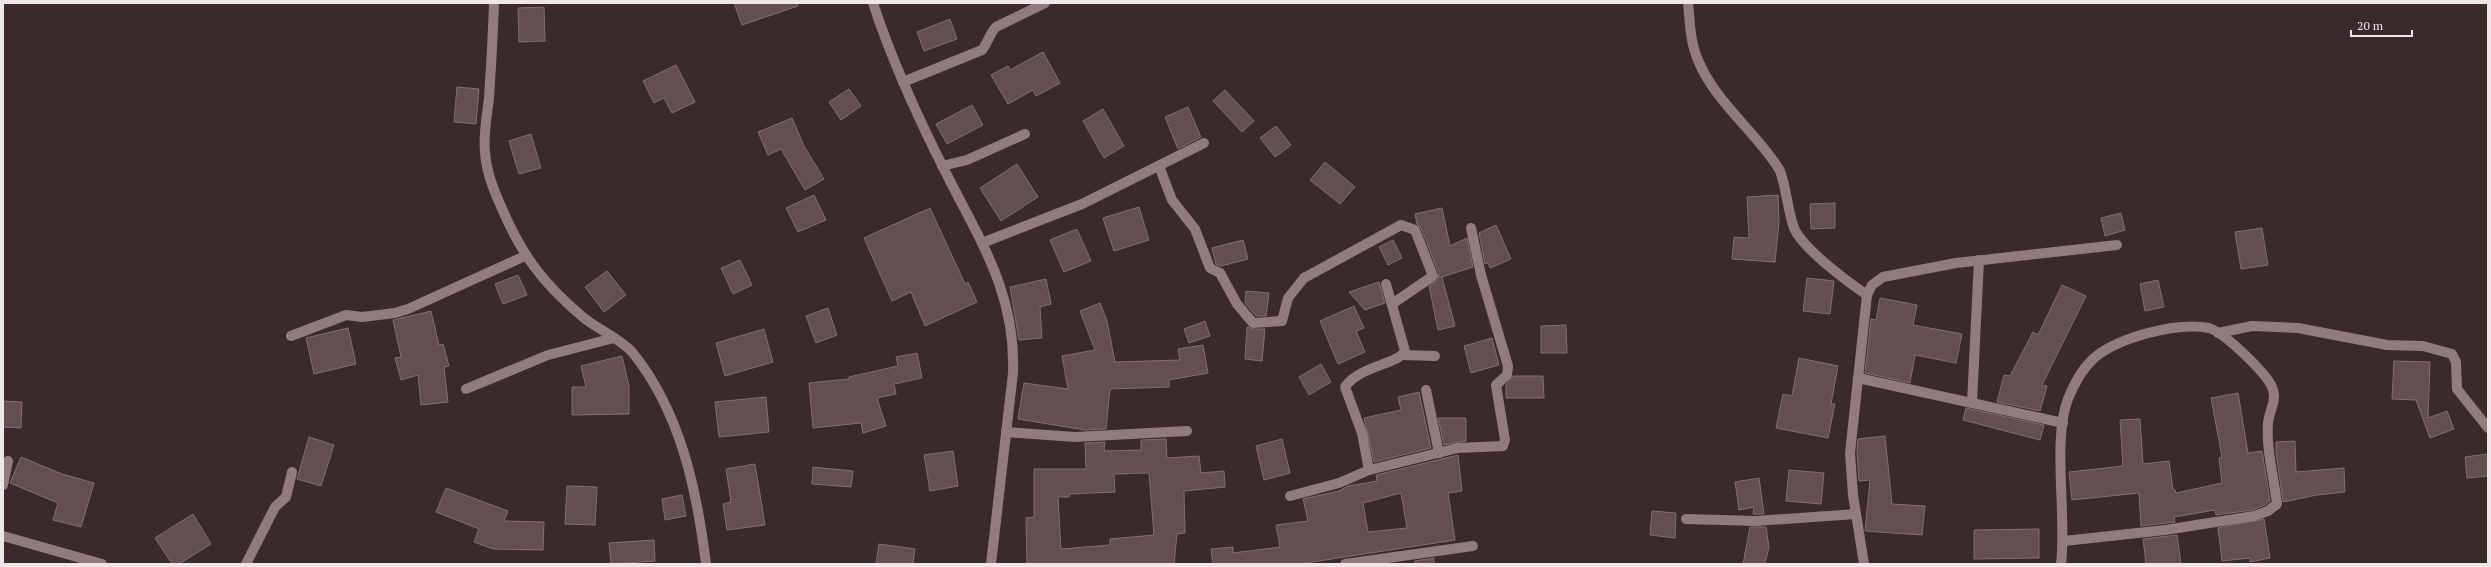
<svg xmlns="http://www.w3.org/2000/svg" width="2491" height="567" font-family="'PT Serif',serif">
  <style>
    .building { fill: #625051; stroke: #826e6f; fill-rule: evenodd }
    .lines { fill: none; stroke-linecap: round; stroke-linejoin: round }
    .service { stroke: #907c7d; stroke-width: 10 }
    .minor { stroke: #907c7d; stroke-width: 10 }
  </style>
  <rect width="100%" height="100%" fill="#3b2a2c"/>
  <g class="building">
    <path d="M734 3H797L798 6 742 25Z"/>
    <path d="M544 7 545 41 519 42 518 8Z"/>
    <path d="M950 19 957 39 924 51 917 32Z"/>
    <path d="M1043 52 1060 83 1036 96 1033 90 1008 104 991 75 1008 66 1010 70Z"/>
    <path d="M676 65 695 102 672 113 664 98 654 103 643 81Z"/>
    <path d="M457 87 479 89 476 124 454 122Z"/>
    <path d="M849 89 861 106 841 120 829 102Z"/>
    <path d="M1225 90 1254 121 1242 132 1213 101Z"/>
    <path d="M972 105 983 125 947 144 936 124Z"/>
    <path d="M1188 107 1201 137 1178 149 1165 117Z"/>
    <path d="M1103 109 1124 146 1104 158 1083 121Z"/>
    <path d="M792 118 804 146 824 179 805 190 781 149 768 155 758 132Z"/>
    <path d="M1276 126 1291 145 1275 157 1260 138Z"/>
    <path d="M531 134 541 168 519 174 509 141Z"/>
    <path d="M1325 162 1355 187 1340 204 1310 180Z"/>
    <path d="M1017 164 1038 197 1001 221 980 188Z"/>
    <path d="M814 195 826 220 798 232 786 208Z"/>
    <path d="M1778 195 1779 222 1775 262 1732 259 1734 237 1749 238 1747 197Z"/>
    <path d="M1835 203V228L1811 229 1810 204Z"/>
    <path d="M1139 207 1149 240 1114 251 1103 218Z"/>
    <path d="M930 208 965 284 968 282 977 302 925 326 911 292 892 301 864 238Z"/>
    <path d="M1442 208 1450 246 1467 238 1473 267 1442 277 1455 326 1438 330 1429 286 1438 280 1439 274 1421 228 1417 224 1415 214Z"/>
    <path d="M2121 213 2125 230 2105 236 2101 218Z"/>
    <path d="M1496 225 1511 259 1490 268 1488 263 1485 264 1479 233Z"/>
    <path d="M2262 228 2268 265 2241 269 2235 232Z"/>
    <path d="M1077 229 1091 261 1064 272 1050 240Z"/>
    <path d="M1243 240 1248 259 1221 266 1216 264 1212 248Z"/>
    <path d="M1393 240 1402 258 1388 265 1379 247Z"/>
    <path d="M740 260 752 285 733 294 721 268Z"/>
    <path d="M607 271 626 295 604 312 585 287Z"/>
    <path d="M518 275 527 295 503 304 495 284Z"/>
    <path d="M1807 278 1834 281 1830 314 1803 311Z"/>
    <path d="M1046 279 1051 304 1040 307 1042 338 1019 340 1010 287Z"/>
    <path d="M2158 280 2164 307 2145 311 2140 284Z"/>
    <path d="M1379 282 1385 303 1365 310 1349 292Z"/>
    <path d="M2062 285 2086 296 2042 385 2047 386 2040 411 1997 402 2004 375 2010 376 2033 332 2038 335Z"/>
    <path d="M1246 291 1269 293 1266 316H1256L1245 303Z"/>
    <path d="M1880 298 1917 305 1913 325 1962 334 1956 363 1915 355 1910 383 1865 373 1871 319 1876 320Z"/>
    <path d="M1100 303 1107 321 1115 362 1180 360 1178 349 1203 345 1208 373 1169 380V387L1110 389 1106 429 1085 430 1018 419 1024 383 1068 389 1062 356 1095 350 1080 311Z"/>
    <path d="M1354 306 1364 328 1356 331 1365 352 1338 364 1320 321Z"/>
    <path d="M828 308 837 335 816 343 806 316Z"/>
    <path d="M431 311 439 345 443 344 449 366 444 367 448 402 421 405 418 375 401 380 395 358 401 357 393 320Z"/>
    <path d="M1205 321 1210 336 1189 343 1184 329Z"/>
    <path d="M1566 325 1567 353H1541V326Z"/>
    <path d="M1247 327 1253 329H1265L1262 361 1245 359Z"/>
    <path d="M348 328 356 364 314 374 306 338Z"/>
    <path d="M764 329 773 362 725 376 716 343Z"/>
    <path d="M1492 338 1499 365 1471 373 1464 346Z"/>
    <path d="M917 353 922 378 894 384 896 394 877 398 886 426 863 433 861 423 813 428 809 383 849 379V377L898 366 896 357Z"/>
    <path d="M622 356 629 386V414L572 415V387H586L581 366Z"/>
    <path d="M1799 358 1838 366 1831 404H1835L1828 438 1776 428 1783 394 1792 396Z"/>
    <path d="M2394 361 2430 362 2428 418 2447 411 2454 429 2430 438 2416 400 2392 399Z"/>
    <path d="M1321 364 1331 382 1309 395 1299 377Z"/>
    <path d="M1513 376H1543L1544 398H1506V385Z"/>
    <path d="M1419 392 1431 448 1374 462 1364 418 1401 410 1398 397Z"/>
    <path d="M2238 393 2248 453 2262 451 2270 501 2265 505 2252 510 2216 515 2215 510 2174 517 2175 522 2141 526 2139 493 2072 500 2069 472 2123 466 2120 420 2140 419 2143 464 2169 461 2173 490H2175L2176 493 2222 483 2219 458 2222 457 2211 398Z"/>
    <path d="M766 397 769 432 719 437 715 402Z"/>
    <path d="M3 401 22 402 21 428 3 427Z"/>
    <path d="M1966 408 2044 425 2040 440 1963 420Z"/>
    <path d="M1438 418H1466V441L1444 445Z"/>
    <path d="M1885 436 1892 504 1925 506 1922 535 1865 531 1870 480 1859 481 1857 453 1858 439Z"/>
    <path d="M309 437 334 445 321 486 297 479Z"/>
    <path d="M1166 439 1167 458 1199 456 1201 473 1224 471 1225 487 1184 491 1185 533 1177 534 1174 564H1027L1026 518 1034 517V469H1086L1085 443 1105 442 1104 451 1141 450V440ZM1149 473 1154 535 1110 539V545L1061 549 1058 497H1069V494L1115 492 1114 474Z"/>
    <path d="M1282 439 1290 473 1264 480 1256 446Z"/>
    <path d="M2295 441 2296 472 2344 468 2345 492 2317 495 2283 502 2276 452V442Z"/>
    <path d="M953 451 958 486 930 491 924 455Z"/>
    <path d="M2488 454V476L2467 478 2465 457Z"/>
    <path d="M1458 455 1462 491 1448 493 1455 540 1299 564H1213L1211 549 1233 547V553L1280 547 1276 525 1308 521 1303 499 1339 491 1348 486 1377 481 1376 475ZM1401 493 1407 528 1368 532 1363 503Z"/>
    <path d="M21 457 62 474 94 483 81 527 53 520 58 503 10 483Z"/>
    <path d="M755 464 765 525 727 530 723 504 731 502 726 469Z"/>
    <path d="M813 467 853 471 851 487 812 484Z"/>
    <path d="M1789 470 1824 473 1821 504 1786 501Z"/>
    <path d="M1759 478 1764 514H1753L1754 507 1739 510 1735 482Z"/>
    <path d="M567 486 597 487 595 525 565 524Z"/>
    <path d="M446 488 508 511 504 521 544 522 543 550 493 549 474 542 479 529 436 512Z"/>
    <path d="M682 495 686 516 665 520 662 499Z"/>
    <path d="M1652 511 1676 513 1675 538 1650 535Z"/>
    <path d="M193 514 211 544 179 564H172L155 538Z"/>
    <path d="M2264 519 2270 558 2250 562V558L2222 561 2218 528Z"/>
    <path d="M1750 527H1766L1769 547 1765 564H1743Z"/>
    <path d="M2039 529V558L1974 559V530Z"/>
    <path d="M2177 535 2181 564H2146L2143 539Z"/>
    <path d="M654 540 655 561 611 564 609 543Z"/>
    <path d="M879 544 915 549 913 564H876Z"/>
    <path d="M1434 558V564H1415V561Z"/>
  </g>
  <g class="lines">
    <g class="service">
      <path d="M3 485 8 461"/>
      <path d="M246 564 275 507 286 497 292 472"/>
    </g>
    <g class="minor">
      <path d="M494 3C493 35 491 67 489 98 487 116 483 135 485 152 486 169 493 189 500 204 521 254 542 283 584 318 599 330 620 338 633 353 681 413 697 491 706 564"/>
      <path d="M873 3C892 61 918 118 946 173 980 241 1016 293 1013 373L991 564"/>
      <path d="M1688 3C1690 22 1690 42 1698 60 1715 102 1755 131 1779 169 1785 179 1788 213 1794 228 1803 249 1848 282 1867 295"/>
      <path d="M903 82 982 50C988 43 989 34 996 27L1045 3"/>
      <path d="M942 166 967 160 1025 134"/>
      <path d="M1159 166 1172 200 1195 229 1210 268 1220 273 1237 304 1253 323 1282 321 1288 298 1304 278 1401 225 1415 230 1433 276 1392 304"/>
      <path d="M982 243 1082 204 1204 143"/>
      <path d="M2218 333 2252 326 2298 328 2387 345 2423 346 2452 354 2456 362 2457 389 2488 428"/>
      <path d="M291 336 346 315 362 317 395 313 408 309 525 256"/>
      <path d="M1403 355 1435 356"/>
      <path d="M1858 378 2063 423"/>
      <path d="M466 389 548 355 614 338"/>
      <path d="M1426 390 1439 453"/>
      <path d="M1972 403 1979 260"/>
      <path d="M1006 432 1075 437 1187 431"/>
      <path d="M1369 470 1458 448 1503 446 1505 440 1496 385 1507 375 1508 366 1481 275 1471 228"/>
      <path d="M1290 496 1339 483 1369 470 1362 433 1345 387C1359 366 1399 364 1405 351L1386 284"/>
      <path d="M1686 519 1756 521 1856 514"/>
      <path d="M3 536 102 564"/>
      <path d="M1345 564 1473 546"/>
      <path d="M1864 564 1853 495 1850 453 1867 295 1872 285 1883 277 1956 263 2117 245"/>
      <path d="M2061 564C2067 517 2052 439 2068 399 2074 384 2083 368 2094 358 2119 337 2177 322 2209 328 2224 332 2266 373 2272 387 2278 399 2269 411 2268 423 2266 449 2274 478 2277 504L2268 511 2254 516 2165 530 2064 541"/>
    </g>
  </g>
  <rect width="2491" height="567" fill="none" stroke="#f1e6e7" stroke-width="8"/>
  <path d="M2351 30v6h61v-6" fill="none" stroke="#f1e6e7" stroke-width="2"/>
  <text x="2357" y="30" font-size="12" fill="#f1e6e7" stroke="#3b2a2c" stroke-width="3" paint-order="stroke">20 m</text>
</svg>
